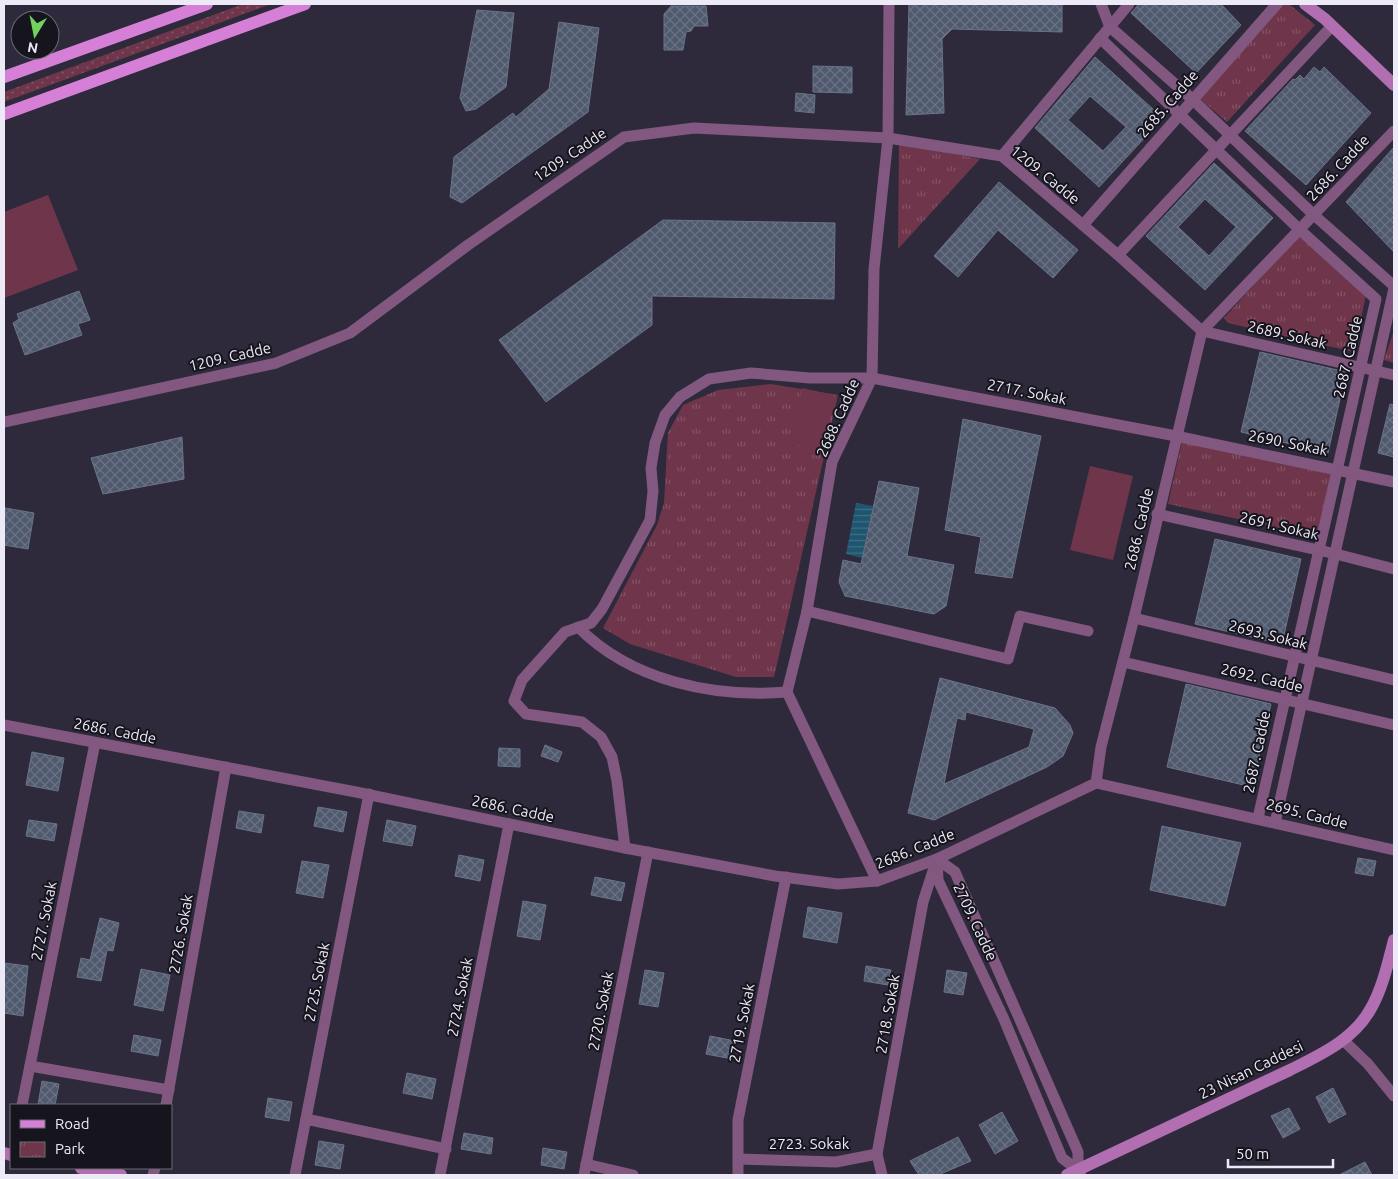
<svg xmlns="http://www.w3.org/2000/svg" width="1398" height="1179" font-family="Ubuntu,sans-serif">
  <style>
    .grass { fill: url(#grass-dots) }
    .park { fill: url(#park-tufts) }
    .garden { fill: #6f364b }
    .water { fill: url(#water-rules) }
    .building { fill: url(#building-cross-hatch); stroke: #6a7489; fill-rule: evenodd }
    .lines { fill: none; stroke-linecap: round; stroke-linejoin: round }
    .minor { stroke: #825881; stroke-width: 11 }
    .secondary { stroke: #b16fb1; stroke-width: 12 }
    .primary { stroke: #d580d6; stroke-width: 12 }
    .labels { text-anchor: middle; stroke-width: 4; stroke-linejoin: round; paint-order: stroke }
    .street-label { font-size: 15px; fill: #edeaf7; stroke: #16141c }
  </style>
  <defs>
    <pattern id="grass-dots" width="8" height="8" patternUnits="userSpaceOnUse" patternTransform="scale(1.25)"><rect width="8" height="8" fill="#6f364b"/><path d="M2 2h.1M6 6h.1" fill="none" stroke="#845366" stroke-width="1.8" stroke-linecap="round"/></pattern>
    <pattern id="park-tufts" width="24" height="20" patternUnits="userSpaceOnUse" patternTransform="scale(1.25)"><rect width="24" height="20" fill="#6f364b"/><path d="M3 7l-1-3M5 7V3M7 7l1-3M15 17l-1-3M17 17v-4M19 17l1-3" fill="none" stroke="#845366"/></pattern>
    <pattern id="water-rules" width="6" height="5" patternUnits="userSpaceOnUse" patternTransform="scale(1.25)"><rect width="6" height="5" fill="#1f556f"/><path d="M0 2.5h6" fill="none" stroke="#406e84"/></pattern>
    <pattern id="building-cross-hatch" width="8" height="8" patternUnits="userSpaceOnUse" patternTransform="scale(1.25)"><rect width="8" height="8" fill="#505a6e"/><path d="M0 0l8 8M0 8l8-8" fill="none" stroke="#6a7283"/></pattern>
  </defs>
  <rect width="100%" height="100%" fill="#2e2a3c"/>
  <path class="grass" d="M243 4H271L4 102V92Z"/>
  <g class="park">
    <path d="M1283 4H1289L1315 25 1227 122 1199 98Z"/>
    <path d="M899 143 980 159 898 249Z"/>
    <path d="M1299 235 1366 295 1354 352 1228 323 1224 318Z"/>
    <path d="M1393 333H1394V363L1384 360Z"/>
    <path d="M771 384 838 395 774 677H736L630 644 603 628 657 525 664 503 668 433 683 405 718 390Z"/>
    <path d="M1182 441 1331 473 1317 536 1168 504Z"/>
  </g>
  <g class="garden">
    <path d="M48 195 78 270 4 298V212Z"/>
    <path d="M802 388 834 395 823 450 791 444Z"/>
    <path d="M1090 466 1133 476 1113 560 1070 550Z"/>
  </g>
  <path class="water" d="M856 503 873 506 862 558 846 554Z"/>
  <g class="building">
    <path d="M909 4H1062V32L952 29 942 39 944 113 906 115Z"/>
    <path d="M1139 4H1221L1241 25 1196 73 1131 13Z"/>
    <path d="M671 6H706L708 26H694L691 31 686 32 683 50H664V14Z"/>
    <path d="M477 10 514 13 506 87 476 109 466 111 460 98Z"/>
    <path d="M559 22 599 28 588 112 462 203 450 197 454 157 513 113 516 117 549 89Z"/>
    <path d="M1095 57 1163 118 1099 187 1035 128ZM1090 96 1126 127 1103 151 1068 120Z"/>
    <path d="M813 66 852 67V93L813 92Z"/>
    <path d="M1314 67 1320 72 1324 67 1371 113 1306 185 1245 131 1293 79 1295 80 1300 75 1304 79Z"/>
    <path d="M796 93 815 95 814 113 795 111Z"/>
    <path d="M1394 147V252L1346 202Z"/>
    <path d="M1214 163 1273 218 1205 290 1146 236ZM1205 199 1236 227 1209 256 1178 227Z"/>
    <path d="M999 182 1078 250 1053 278 998 230 958 277 934 256Z"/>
    <path d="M663 220 835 223 834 299 652 296V325L546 402 499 340Z"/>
    <path d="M79 291 90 320 78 324 82 335 25 355 13 323 19 319 17 314Z"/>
    <path d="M1260 352 1346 372 1328 453 1241 432Z"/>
    <path d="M1390 404 1394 405V457L1378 453Z"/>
    <path d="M963 419 1041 436 1012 578 975 573 981 537 945 530Z"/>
    <path d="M182 437 184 479 103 494 91 458Z"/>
    <path d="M879 481 919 488 907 556 954 565 946 606 934 614 845 596 839 582 843 560 861 564Z"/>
    <path d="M5 508 34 513 28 549 4 545Z"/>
    <path d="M1215 539 1301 559 1282 644 1195 624Z"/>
    <path d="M940 678 1055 708 1070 725 1073 733 1063 756 1047 767 934 820 908 813ZM966 712 1034 729 1029 747 944 784 957 718 965 720Z"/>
    <path d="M1186 684 1271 704 1252 787 1167 767Z"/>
    <path d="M545 745 562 752 558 762 541 756Z"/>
    <path d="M499 748 520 749V767L498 766Z"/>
    <path d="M32 752 64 758 58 791 26 785Z"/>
    <path d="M318 807 347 812 343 832 314 826Z"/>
    <path d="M239 811 264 815 261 833 236 828Z"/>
    <path d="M29 820 57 824 54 841 26 836Z"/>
    <path d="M387 820 416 826 412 846 383 841Z"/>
    <path d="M1162 826 1241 843 1225 906 1150 890Z"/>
    <path d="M459 855 484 860 480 881 455 876Z"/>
    <path d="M1358 858 1376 861 1373 876 1355 873Z"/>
    <path d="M302 861 329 865 323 898 296 893Z"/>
    <path d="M595 877 625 883 621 901 591 895Z"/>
    <path d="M523 901 546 905 540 940 517 936Z"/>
    <path d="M808 907 842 913 837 943 803 937Z"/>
    <path d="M100 918 119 923 113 951 107 950 101 981 77 977 81 958 90 960Z"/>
    <path d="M4 963 28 966 23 1016 4 1013Z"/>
    <path d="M866 966 891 970 888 985 864 981Z"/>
    <path d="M141 969 170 975 163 1011 134 1005Z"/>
    <path d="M645 970 664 973 658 1007 639 1004Z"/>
    <path d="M947 970 967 973 963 995 944 992Z"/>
    <path d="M134 1035 161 1040 158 1056 131 1051Z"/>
    <path d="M710 1036 735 1041 732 1059 706 1054Z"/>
    <path d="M407 1073 436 1079 432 1099 403 1093Z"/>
    <path d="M42 1081 59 1084 55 1105H38Z"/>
    <path d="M1333 1088 1346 1114 1329 1123 1316 1097Z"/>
    <path d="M268 1098 292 1102 289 1121 265 1117Z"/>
    <path d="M1289 1108 1300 1129 1283 1138 1271 1116Z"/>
    <path d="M1002 1112 1018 1141 995 1154 979 1125Z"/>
    <path d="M464 1133 493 1138 491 1154 461 1149Z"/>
    <path d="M958 1137 971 1161 938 1175H919L910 1161Z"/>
    <path d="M319 1141 344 1145 340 1169 315 1165Z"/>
    <path d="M543 1148 567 1152 564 1169 541 1165Z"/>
    <path d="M1365 1162 1372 1175H1339Z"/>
  </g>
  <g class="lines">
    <g class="minor">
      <path d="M1101 4 1110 27 1192 99 1314 215 1394 286"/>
      <path d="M1100 38 1299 229 1376 299 1258 818"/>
      <path d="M1002 156 1129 4"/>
      <path d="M1083 225 1277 4"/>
      <path d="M1118 255 1332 26"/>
      <path d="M4 422 276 363 350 333 468 245 624 137 694 128 888 138 1002 156 1118 255 1202 331 1394 375"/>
      <path d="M1157 514 1336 554 1394 569"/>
      <path d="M807 611 1008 659 1020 616 1088 631"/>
      <path d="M1134 618 1394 680"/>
      <path d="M578 627C631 681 714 698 787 692"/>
      <path d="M1123 662 1394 725"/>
      <path d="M4 725 356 792 625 848 775 876 838 884 877 881 937 859 1096 783 1101 747 1134 618 1202 331 1394 131"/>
      <path d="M1096 783 1394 850"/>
      <path d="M1275 823 1394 288"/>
      <path d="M625 848 617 781 612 757 601 737 582 722 526 714 514 701 522 680 565 632 591 623 602 609 650 520 653 491 651 468 655 443 665 415 680 397 709 379 751 373 810 378H872L1176 436 1394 482"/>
      <path d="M937 859 938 880 1003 1017 1062 1158 1078 1170 1081 1175"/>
      <path d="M937 859 955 872 1078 1152V1170"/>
      <path d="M877 881 787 692 807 611 832 462 872 378 874 269 888 138 889 4"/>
      <path d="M1343 1040 1368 1064 1394 1096"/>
      <path d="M30 1066 169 1090"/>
      <path d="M22 1105 95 743"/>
      <path d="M166 1105 226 767"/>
      <path d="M306 1119 446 1149"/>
      <path d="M739 1159 836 1162 877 1154"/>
      <path d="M586 1164 633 1175"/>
      <path d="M153 1175 155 1168"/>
      <path d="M295 1175 369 794"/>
      <path d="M440 1175 509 824"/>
      <path d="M584 1175 648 852"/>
      <path d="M738 1175V1120L786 877"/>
      <path d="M882 1175 877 1154 923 902 934 868"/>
    </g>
    <g class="secondary">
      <path d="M1305 4 1325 19 1394 85"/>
      <path d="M4 1153 11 1155"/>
      <path d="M81 1168 121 1175"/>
      <path d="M1067 1175 1290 1070C1320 1055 1353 1040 1370 1010 1382 990 1388 963 1394 940"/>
    </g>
    <g class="primary">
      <path d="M4 77 207 4"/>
      <path d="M4 114 305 4"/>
    </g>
  </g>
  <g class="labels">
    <g class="street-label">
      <text transform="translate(1168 104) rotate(-49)" y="5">2685. Cadde</text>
      <text transform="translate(570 155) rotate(-34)" y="5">1209. Cadde</text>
      <text transform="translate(1338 168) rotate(-47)" y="5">2686. Cadde</text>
      <text transform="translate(1045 175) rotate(39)" y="5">1209. Cadde</text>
      <text transform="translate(1287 335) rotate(13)" y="5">2689. Sokak</text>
      <text transform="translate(230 357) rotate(-13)" y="5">1209. Cadde</text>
      <text transform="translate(1348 357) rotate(-77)" y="5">2687. Cadde</text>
      <text transform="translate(1027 392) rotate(11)" y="5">2717. Sokak</text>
      <text transform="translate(838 418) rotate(-66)" y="5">2688. Cadde</text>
      <text transform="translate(1288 443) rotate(11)" y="5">2690. Sokak</text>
      <text transform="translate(1279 526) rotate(13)" y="5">2691. Sokak</text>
      <text transform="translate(1139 529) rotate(-77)" y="5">2686. Cadde</text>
      <text transform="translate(1268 635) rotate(14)" y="5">2693. Sokak</text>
      <text transform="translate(1262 678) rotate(13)" y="5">2692. Cadde</text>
      <text transform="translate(115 731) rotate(11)" y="5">2686. Cadde</text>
      <text transform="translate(1257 752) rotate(-78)" y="5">2687. Cadde</text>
      <text transform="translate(513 809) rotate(12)" y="5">2686. Cadde</text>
      <text transform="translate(1307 814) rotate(14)" y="5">2695. Cadde</text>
      <text transform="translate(915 849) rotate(-22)" y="5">2686. Cadde</text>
      <text transform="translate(44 921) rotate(-79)" y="5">2727. Sokak</text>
      <text transform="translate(975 922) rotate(65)" y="5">2709. Cadde</text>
      <text transform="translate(181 934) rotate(-80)" y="5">2726. Sokak</text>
      <text transform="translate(317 982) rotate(-79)" y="5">2725. Sokak</text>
      <text transform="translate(460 997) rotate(-79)" y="5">2724. Sokak</text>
      <text transform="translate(601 1011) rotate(-79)" y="5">2720. Sokak</text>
      <text transform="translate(888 1014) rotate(-80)" y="5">2718. Sokak</text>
      <text transform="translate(742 1023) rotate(-79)" y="5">2719. Sokak</text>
      <text transform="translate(1251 1070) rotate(-26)" y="5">23 Nisan Caddesi</text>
      <text x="809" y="1149">2723. Sokak</text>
    </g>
  </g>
  <rect width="1398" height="1179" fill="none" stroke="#edeaf7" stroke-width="10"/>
  <rect x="10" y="1104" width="162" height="65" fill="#16141c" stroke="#6c6a74"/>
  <rect x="20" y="1120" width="25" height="8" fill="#d580d6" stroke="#6c6a74"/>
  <text x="55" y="1129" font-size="15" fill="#edeaf7">Road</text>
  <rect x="20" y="1142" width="25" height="15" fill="url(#park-tufts)" stroke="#6c6a74"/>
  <text x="55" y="1154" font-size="15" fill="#edeaf7">Park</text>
  <g transform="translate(35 35) rotate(190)"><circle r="24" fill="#16141c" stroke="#6c6a74"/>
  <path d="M0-4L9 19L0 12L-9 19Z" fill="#73d25d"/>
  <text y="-8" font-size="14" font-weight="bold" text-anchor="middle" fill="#edeaf7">N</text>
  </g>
  <path d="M1228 1159v8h105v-8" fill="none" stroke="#edeaf7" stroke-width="2.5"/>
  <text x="1236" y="1159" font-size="15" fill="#edeaf7" stroke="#16141c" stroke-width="4" paint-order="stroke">50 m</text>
</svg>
